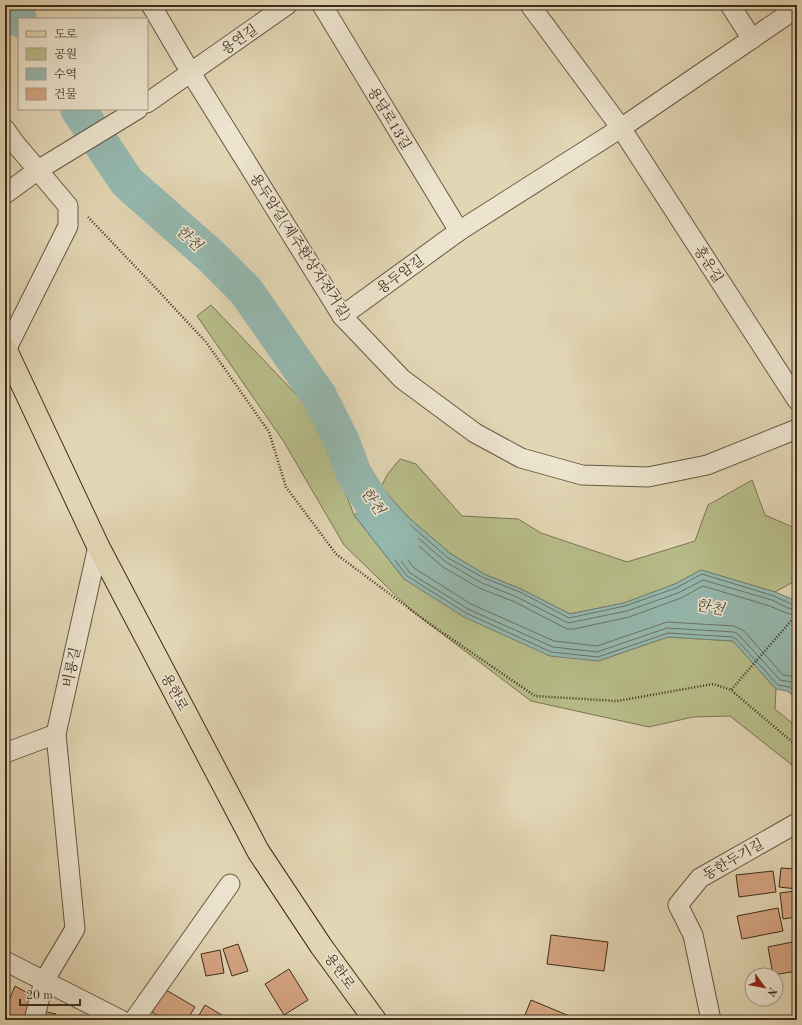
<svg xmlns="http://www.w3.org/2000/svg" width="802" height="1025" font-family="'Old Standard TT','Noto Serif KR',serif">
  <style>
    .green { fill: #b7bd8a; stroke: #7b7453 }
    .water { fill: #95b9b0; stroke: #738175 }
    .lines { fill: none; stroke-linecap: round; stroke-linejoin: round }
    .shore { stroke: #6a7266; stroke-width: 1 }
    .river { stroke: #95b9b0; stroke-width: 36 }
    .building { fill: #d5a582; stroke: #3f2c1c }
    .minor-casing { stroke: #685642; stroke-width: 21 }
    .major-casing { stroke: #3f2c1c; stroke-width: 24 }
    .path { stroke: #3f2c1c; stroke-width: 2.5; stroke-dasharray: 1 2; stroke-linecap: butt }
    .minor { stroke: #ece4ce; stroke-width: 19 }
    .major { stroke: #e2d6b4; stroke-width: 22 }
    .labels { text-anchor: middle; stroke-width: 3.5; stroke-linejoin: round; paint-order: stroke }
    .street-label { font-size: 14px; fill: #3f2c1c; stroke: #ece4ce }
    .water-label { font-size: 15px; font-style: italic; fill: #50483a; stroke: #ece4ce }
  </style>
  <rect width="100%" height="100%" fill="#e2d6b4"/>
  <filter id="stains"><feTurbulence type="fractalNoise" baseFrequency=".005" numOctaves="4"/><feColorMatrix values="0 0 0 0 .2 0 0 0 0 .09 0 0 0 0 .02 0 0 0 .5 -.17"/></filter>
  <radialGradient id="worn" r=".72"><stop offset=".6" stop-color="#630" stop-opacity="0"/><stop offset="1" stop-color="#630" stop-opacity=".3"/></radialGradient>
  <g class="green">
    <path d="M211 305 316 415 354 515 404 579 598 661 668 637 733 641 776 689 775 709 797 727V769L730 716 693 717 649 727 531 701 412 611 344 545 284 442 197 316Z"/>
    <path d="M400 459 416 464 462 516 518 519 541 533 627 562 695 541 708 505 752 480 765 515 797 529V580L775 592 701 570 675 584 624 603 570 614 521 589 486 575 451 554 410 519 381 487 387 475Z"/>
  </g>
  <path class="water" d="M381 487 410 519 451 554 486 575 521 589 570 614 624 603 675 584 701 570 775 592 797 601V698L787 691 776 689 733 641 668 637 598 661 550 656 464 617 404 579 354 515 372 503Z"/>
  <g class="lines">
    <g class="shore">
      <path d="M797 605 789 603 774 596 702 574 676 588 625 606 569 618 520 592 484 578 448 558 407 522 383 496H381L375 506 361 516 407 576 466 613 551 652 598 657 668 633 733 637 736 639 778 685 789 687 797 693"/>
      <path d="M797 610 788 608 772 600 703 580 678 593 627 611 568 623 517 597 482 583 446 562 404 526 384 504H382L378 510 368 517 410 573 468 609 553 647 597 652 667 628 734 632 739 635 780 680 791 682 797 687"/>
      <path d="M797 616 786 613 770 606 703 586 681 598 629 617 574 629H567L515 602 479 588 443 567 400 530 385 514 382 513 376 518 414 568 471 604 554 641 597 646 667 622 734 626 744 631 783 675 791 676 797 679"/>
    </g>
    <g class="river">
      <path d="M13 5 15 13 19 19"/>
      <path d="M78 109 127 182 211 256 246 291 319 396 342 442 354 474 372 503 401 543"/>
    </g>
  </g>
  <g class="building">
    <path d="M781 868 797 869V889L779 887Z"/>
    <path d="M773 871 776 892 739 897 736 875Z"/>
    <path d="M795 891 797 917 783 919 780 893Z"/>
    <path d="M778 908 783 931 742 939 737 916Z"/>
    <path d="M551 935 608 942 604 971 547 964Z"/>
    <path d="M797 941V971L773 975 768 947Z"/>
    <path d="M238 944 248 971 232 976 223 949Z"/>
    <path d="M220 950 224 973 206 976 201 954Z"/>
    <path d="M289 969 308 1000 284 1015 265 984Z"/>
    <path d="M15 986 33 996 26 1020H5V1010Z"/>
    <path d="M166 990 195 1007 187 1020H164L152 1012Z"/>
    <path d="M531 1000 579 1020H523Z"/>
    <path d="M205 1005 230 1020H196Z"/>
    <path d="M42 1011 56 1014 55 1020H40Z"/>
  </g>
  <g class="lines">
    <defs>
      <g id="minor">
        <path d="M151 5 191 73 342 316 402 379 475 433 521 458 582 475 648 477 707 465 797 429"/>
        <path d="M322 5 459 231"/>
        <path d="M530 5 621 128 797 400"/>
        <path d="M730 5 752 39"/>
        <path d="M147 103 287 5"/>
        <path d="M5 129 14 142 68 206V226L6 350"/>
        <path d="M5 194 38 170 138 109"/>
        <path d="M342 316 459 231 621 128 797 8"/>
        <path d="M5 753 56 734 98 546"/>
        <path d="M5 961 121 1020"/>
        <path d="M34 1020 44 981 75 929 56 734"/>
        <path d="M134 1020 230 884"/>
        <path d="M711 1020 693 935 678 905 700 878 797 823"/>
      </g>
      <path id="major" d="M5 348 98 546 258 851 321 946 375 1020"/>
    </defs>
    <use href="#minor" class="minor-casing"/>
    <use href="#major" class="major-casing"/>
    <g class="path">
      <path d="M88 217 150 282 206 342 269 432 286 487 336 554 430 624 535 696 617 701 713 684 731 690"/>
      <path d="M797 614 731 690 797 746"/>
    </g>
    <use href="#minor" class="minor"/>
    <use href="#major" class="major"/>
  </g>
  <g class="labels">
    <g class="street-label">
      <text transform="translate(239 39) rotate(-35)" y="5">용연길</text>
      <text transform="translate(390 118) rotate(59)" y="5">용담로13길</text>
      <text transform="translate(301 247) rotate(57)" y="5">용두암길(제주환상자전거길)</text>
      <text transform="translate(709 264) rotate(57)" y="5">홍운길</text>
      <text transform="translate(400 274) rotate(-36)" y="5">용두암길</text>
      <text transform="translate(71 667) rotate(-78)" y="5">비룡길</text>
      <text transform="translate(175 692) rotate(62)" y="5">용한로</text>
      <text transform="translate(733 859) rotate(-30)" y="5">동한두기길</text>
      <text transform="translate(340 971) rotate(54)" y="5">용한로</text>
    </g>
    <g class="water-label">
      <text transform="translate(189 238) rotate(42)" y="5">한천</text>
      <text transform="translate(373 501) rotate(55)" y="5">한천</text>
      <text transform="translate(710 607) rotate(11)" y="5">한천</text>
    </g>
  </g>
  <rect width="802" height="1025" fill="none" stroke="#e2d6b4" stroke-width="20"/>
  <rect x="6" y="6" width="790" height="1013" fill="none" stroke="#3f2c1c" stroke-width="2"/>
  <rect x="10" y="10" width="782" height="1005" fill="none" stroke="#3f2c1c"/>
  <rect x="18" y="18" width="130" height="92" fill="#ece4ce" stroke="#a79a87"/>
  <rect x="26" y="31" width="20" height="6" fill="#e2d6b4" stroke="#a79a87"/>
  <text x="54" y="38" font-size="12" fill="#3f2c1c">도로</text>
  <rect x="26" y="48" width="20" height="12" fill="#b7bd8a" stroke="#a79a87"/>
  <text x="54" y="58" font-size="12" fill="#3f2c1c">공원</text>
  <rect x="26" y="68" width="20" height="12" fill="#95b9b0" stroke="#a79a87"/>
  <text x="54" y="78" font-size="12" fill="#3f2c1c">수역</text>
  <rect x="26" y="88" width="20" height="12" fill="#d5a582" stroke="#a79a87"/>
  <text x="54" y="98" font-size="12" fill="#3f2c1c">건물</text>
  <g transform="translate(764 987) rotate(122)"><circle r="19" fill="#ece4ce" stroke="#a79a87"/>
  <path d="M0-3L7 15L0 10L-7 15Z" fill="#8f2418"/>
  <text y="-6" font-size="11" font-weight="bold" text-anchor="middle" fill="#3f2c1c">N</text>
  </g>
  <path d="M20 999v6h60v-6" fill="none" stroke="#3f2c1c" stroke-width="2"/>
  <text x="26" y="999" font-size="12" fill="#3f2c1c" stroke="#ece4ce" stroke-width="3" paint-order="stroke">20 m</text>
  <rect width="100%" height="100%" filter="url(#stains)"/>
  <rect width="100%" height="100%" fill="url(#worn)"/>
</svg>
